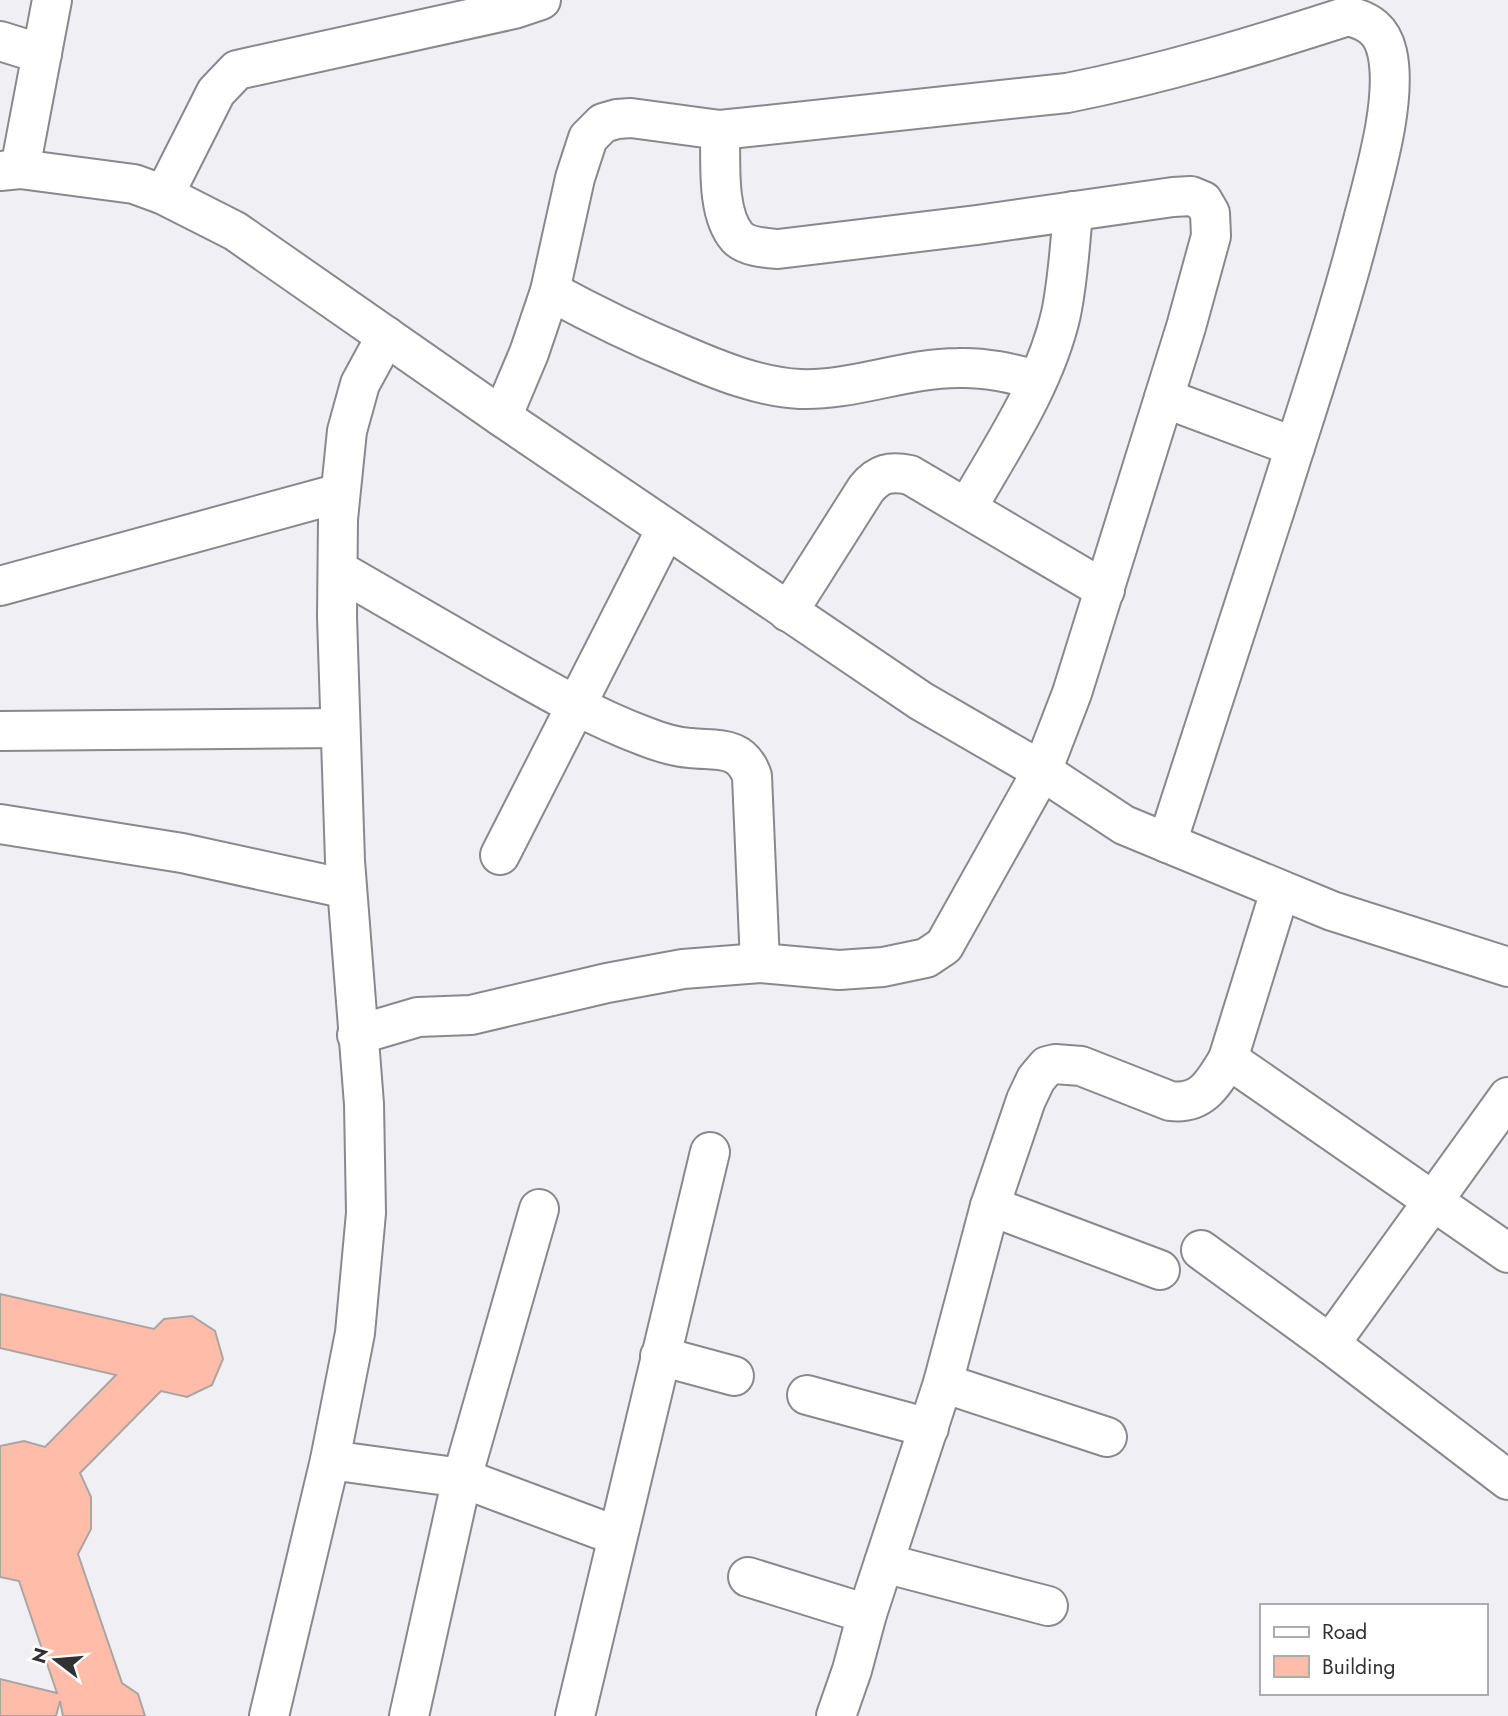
<svg xmlns="http://www.w3.org/2000/svg" width="1508" height="1716" font-family="Jost,sans-serif">
  <style>
    .building { fill: #ffbca9; stroke: #a9a5a4; stroke-width: 2 }
    .lines { fill: none; stroke-linecap: round; stroke-linejoin: round }
    .minor-casing { stroke: #89898d; stroke-width: 42 }
    .minor { stroke: #fff; stroke-width: 38 }
  </style>
  <rect width="100%" height="100%" fill="#f0f0f4"/>
  <path class="building" d="M0 1294 154 1329 164 1319 192 1316 215 1331 223 1359 212 1385 187 1397 161 1391 80 1473 91 1497V1529L78 1554 122 1683 138 1694 145 1716H63L60 1701 56 1716H0V1679L57 1693 19 1581 0 1577V1446L24 1441 45 1447 116 1375 0 1348Z"/>
  <g class="lines">
    <defs>
      <g id="minor">
        <path d="M0 41 42 54"/>
        <path d="M720 130 1067 93C1163 74 1255 46 1348 16 1369 21 1382 30 1387 52 1398 99 1374 177 1362 224 1339 314 1309 402 1281 491 1243 609 1205 726 1167 843"/>
        <path d="M20 169 52 0"/>
        <path d="M0 171 20 169 134 184 164 195 235 231 502 417 921 701 1042 771 1124 825 1332 911 1508 967"/>
        <path d="M164 195 216 92 237 70 514 9 541 0"/>
        <path d="M550 291C594 315 637 336 683 355 720 371 760 387 800 389 853 391 905 368 958 368 985 367 1011 373 1037 380"/>
        <path d="M1164 398 1295 447"/>
        <path d="M967 508C1002 447 1045 384 1061 314 1068 280 1070 246 1073 211"/>
        <path d="M338 570C388 599 437 627 487 656 538 685 588 715 644 736 659 742 675 747 690 748 718 751 741 745 752 776L760 963"/>
        <path d="M0 586 340 493"/>
        <path d="M788 612 866 489C879 473 890 471 910 475L1105 590"/>
        <path d="M0 731 340 728"/>
        <path d="M0 824 182 853 347 889"/>
        <path d="M500 855 666 529"/>
        <path d="M357 1035 418 1017 471 1015 607 983 683 969 760 963 839 970 883 967 926 958 944 946 1042 771 1072 693 1186 327 1211 236 1210 213 1203 201 1191 196 1173 197 977 225 778 249C766 248 746 247 737 237 716 213 721 161 720 130L631 118 617 119 603 123 588 138 575 178 550 291 529 353 502 417"/>
        <path d="M1228 1059 1508 1253"/>
        <path d="M990 1206 1160 1270"/>
        <path d="M1201 1250 1330 1344 1508 1480"/>
        <path d="M1330 1344 1508 1097"/>
        <path d="M660 1356 734 1376"/>
        <path d="M943 1383 1107 1437"/>
        <path d="M807 1395 929 1428"/>
        <path d="M330 1460 462 1478 617 1536"/>
        <path d="M884 1563 1048 1606"/>
        <path d="M748 1577 867 1614"/>
        <path d="M269 1716 330 1460 355 1333 366 1213 364 1104 345 861 337 617 338 519 347 431 360 384 386 336"/>
        <path d="M409 1716 462 1478 539 1209"/>
        <path d="M575 1716 710 1152"/>
        <path d="M836 1716 852 1670 867 1614 943 1383 990 1206 1026 1100 1036 1079 1047 1066 1055 1064 1081 1066 1170 1101C1202 1105 1213 1084 1228 1059L1280 891"/>
      </g>
    </defs>
    <use href="#minor" class="minor-casing"/>
    <use href="#minor" class="minor"/>
  </g>
  <rect x="1260" y="1604" width="228" height="91" fill="#ffffff" stroke="#adadad" stroke-width="2"/>
  <rect x="1274" y="1627" width="35" height="10" fill="#ffffff" stroke="#adadad" stroke-width="2"/>
  <text x="1322" y="1639" font-size="21" fill="#313133">Road</text>
  <rect x="1274" y="1656" width="35" height="21" fill="#ffbca9" stroke="#adadad" stroke-width="2"/>
  <text x="1322" y="1674" font-size="21" fill="#313133">Building</text>
  <g transform="translate(56 1660) rotate(286)" stroke="#ffffff" stroke-width="5" paint-order="stroke">
  <path d="M0-5L12 26L0 18L-12 26Z" fill="#313133"/>
  <text y="-10" font-size="19" font-weight="bold" text-anchor="middle" fill="#313133">N</text>
  </g>
</svg>
